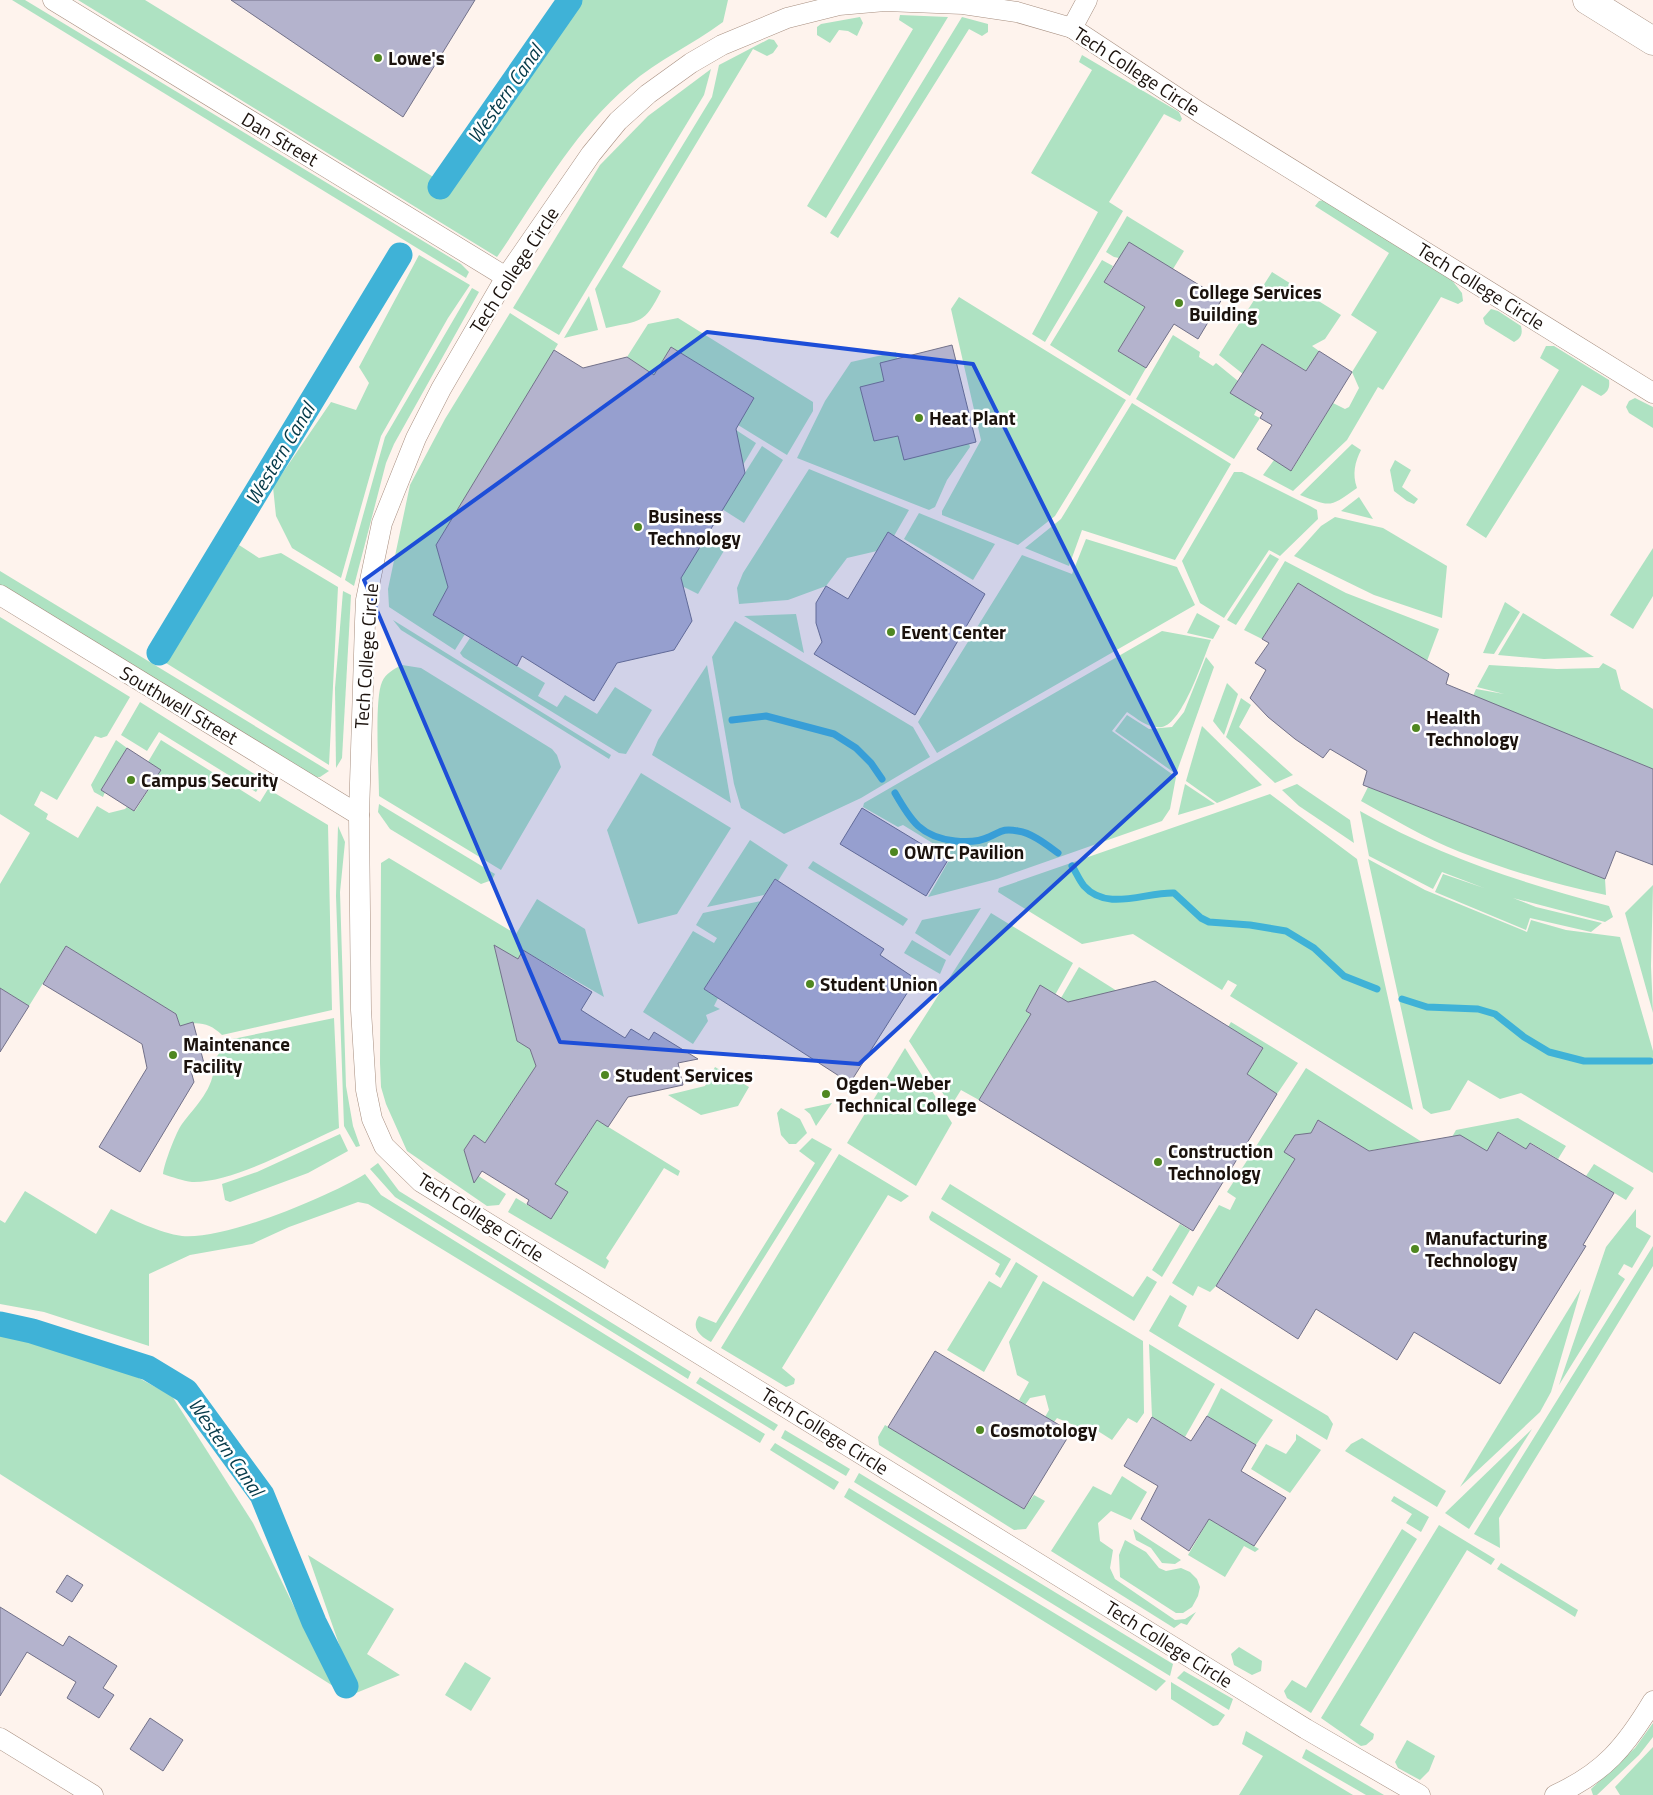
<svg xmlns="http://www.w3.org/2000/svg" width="1653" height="1795" font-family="'Titillium Web',sans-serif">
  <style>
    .green { fill: #aee2c2 }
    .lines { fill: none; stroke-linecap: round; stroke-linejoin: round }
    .stream { stroke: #3fb2d7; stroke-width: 7 }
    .canal { stroke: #3fb2d7; stroke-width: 25 }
    .building { fill: #b4b3cd; stroke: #727189 }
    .minor-casing { stroke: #a78f80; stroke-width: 21 }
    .secondary-casing { stroke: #a78f80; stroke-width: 29 }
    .minor { stroke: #fff; stroke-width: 20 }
    .secondary { stroke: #fff; stroke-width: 28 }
    .marked { fill: #1d4ed8; fill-opacity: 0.2; stroke: #1d4ed8; stroke-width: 4; stroke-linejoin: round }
    .poi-dot { fill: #4f8721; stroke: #fff; stroke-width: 2 }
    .labels { text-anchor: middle; stroke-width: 5; stroke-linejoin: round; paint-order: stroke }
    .poi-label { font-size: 19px; font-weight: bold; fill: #1b120d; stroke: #fff; text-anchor: start }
    .street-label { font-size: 19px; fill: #1b120d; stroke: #fff }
    .water-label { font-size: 20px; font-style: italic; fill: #043948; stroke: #fff }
  </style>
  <rect width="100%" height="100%" fill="#fef3ed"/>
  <g class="green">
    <path d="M12 0H25L461 264 469 272 466 278Z"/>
    <path d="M78 0H145L448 186 581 0H728L723 22C692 45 659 59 629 85 574 131 537 199 497 257Z"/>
    <path d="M900 15 948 17 826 218 807 206 913 29 899 20Z"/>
    <path d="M860 17 863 23 857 36 848 31 839 30 830 43 817 35V27L821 24Z"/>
    <path d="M962 17 988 24V32L982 36 969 29 838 238 830 233Z"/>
    <path d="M769 39 774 40 778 46 773 53 767 56 753 49 622 267 661 291C644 325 641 320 606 328L595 289 712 97 719 65Z"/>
    <path d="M1082 55 1179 112 1182 119 1180 122 1164 114 1109 202 1123 211 1045 342 1032 334 1098 212 1031 173 1092 70 1079 62Z"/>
    <path d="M711 69 704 95 559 335 513 308 600 165 648 116Z"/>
    <path d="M1324 200 1451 279 1462 293 1463 301 1458 304 1441 297 1383 390 1378 387 1347 440 1293 491 1263 475 1274 460 1292 470 1333 403 1345 409 1349 407 1359 388 1352 372 1377 332 1351 315 1389 253 1315 206 1319 201Z"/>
    <path d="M1127 216 1184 251 1173 269 1114 257 1106 252Z"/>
    <path d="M419 255 470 285 448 318 381 436 341 578 292 548 276 516 273 487 331 402 356 410 369 383 359 367Z"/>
    <path d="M1102 260 1113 266 1104 282 1145 307 1118 351 1146 368 1130 396 1050 345Z"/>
    <path d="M1272 272 1341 315 1325 339 1312 346 1319 351 1306 371 1262 344 1243 374 1219 355Z"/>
    <path d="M472 288 479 292 394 444 386 463 354 586 345 580 385 437Z"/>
    <path d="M589 296 598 330 564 338Z"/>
    <path d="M959 297 1126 400 1055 516 1018 545 942 515V511L981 440 951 309Z"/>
    <path d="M1491 309 1498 311 1521 326C1523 334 1521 338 1514 342L1485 324 1483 318Z"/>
    <path d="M510 313 558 344 436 545 448 587 433 615 465 634 455 650 389 607 388 589 410 485 445 419Z"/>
    <path d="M678 318 813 402V411L787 455 738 425 754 398 671 347 654 375 627 357 648 324Z"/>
    <path d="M1173 335 1200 352 1199 357 1213 366 1216 363 1238 381 1257 409 1254 415 1260 418 1234 459 1136 399Z"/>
    <path d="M1546 346H1554L1609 380C1610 388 1608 392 1601 396L1582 385 1486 538 1466 525 1559 370 1540 358Z"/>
    <path d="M896 352 897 359 880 363 884 381 860 387 874 441 898 436 904 459 969 443 970 447 947 480 935 507 929 510 797 458 825 401 851 362Z"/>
    <path d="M1635 398 1653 407V428L1629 413 1626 407 1629 401Z"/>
    <path d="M1132 403 1231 464 1175 560 1082 530 1069 566 1025 548 1061 519Z"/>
    <path d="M736 430 756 443 743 465Z"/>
    <path d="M1352 444 1361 450C1355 462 1352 474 1357 488 1329 508 1331 507 1300 495Z"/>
    <path d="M762 446 783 460 744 523 722 509Z"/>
    <path d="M1395 460 1411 470 1402 487 1418 499 1414 504 1407 501 1394 491 1390 470Z"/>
    <path d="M809 469 909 510 894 536 888 532 877 551 847 558 826 586 788 600 739 604 737 588 743 573Z"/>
    <path d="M1234 472H1242L1310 506 1317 510 1318 519 1280 556 1269 550 1224 618 1200 603 1182 561Z"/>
    <path d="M1359 497 1373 519 1341 511Z"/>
    <path d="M919 513 995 544 973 580 904 539Z"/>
    <path d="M1335 517 1383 528 1447 566 1442 618 1374 595 1294 556 1321 526Z"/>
    <path d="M708 532 728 544 698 594 682 586 681 578Z"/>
    <path d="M1086 539 1177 567 1195 605 937 753 918 722 1022 555 1072 574Z"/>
    <path d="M239 545 259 558 281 553 338 587 329 765 166 663Z"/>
    <path d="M1653 548V596L1633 629 1610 615Z"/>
    <path d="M1270 554 1279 559 1236 625 1227 620Z"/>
    <path d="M1285 561 1346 593 1439 629 1427 661 1298 583 1262 639 1244 630Z"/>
    <path d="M0 571 329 771 320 777H309L0 589Z"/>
    <path d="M343 591 351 595 342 758 336 768 335 688Z"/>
    <path d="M1505 602 1520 612 1494 654 1483 653Z"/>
    <path d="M1197 613 1220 626 1213 639 1187 633Z"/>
    <path d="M1523 613 1594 657 1544 659 1498 655Z"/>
    <path d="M796 614 804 653 744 616Z"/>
    <path d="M0 617 130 697 107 736 101 738 95 736 57 800 41 791 34 805 48 814 46 819 78 838 97 806 109 813 125 809 127 807 135 811 161 770 148 762 161 740 260 802 268 789 328 825 332 1010 222 1035C209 1022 196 1021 180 1026L176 1014 66 946 29 1006 0 988V884L30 833 0 814Z"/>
    <path d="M393 620 611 755 609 759 401 630Z"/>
    <path d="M735 621 913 727 930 757 861 798 784 834 741 808 734 784 712 657Z"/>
    <path d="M1162 631 1211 640C1203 659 1183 723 1162 727 1148 729 1138 719 1127 712L1112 731 1176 777 1170 809 1162 821 997 879 928 897 952 855 903 825 898 827 863 807 864 803Z"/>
    <path d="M470 638 545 683 538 696 557 707 565 695 597 714 615 687 652 710 626 754 619 753 463 657 460 653Z"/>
    <path d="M1206 657 1214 667 1176 774 1115 731 1127 715 1149 729 1172 727 1184 712Z"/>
    <path d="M1603 663 1616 670 1621 689 1653 709V769L1473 696 1476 689 1504 694 1477 687 1489 665 1557 669 1599 668Z"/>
    <path d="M402 665 421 668 552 749 557 755 561 767 501 870 379 796C379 772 374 700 382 682 386 673 394 669 402 665Z"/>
    <path d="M707 665 731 803 652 755 658 740Z"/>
    <path d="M1227 683 1238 694 1224 735 1213 721Z"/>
    <path d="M1241 698 1251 705 1239 727 1293 775 1275 783 1226 737Z"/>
    <path d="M140 702 264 780 256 792 159 732 147 751 121 735Z"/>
    <path d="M1202 726 1262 785 1217 803 1186 781Z"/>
    <path d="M116 740 127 748 101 790 105 792 103 797 94 792 91 785Z"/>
    <path d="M641 773 731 828 677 914 638 924 607 830Z"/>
    <path d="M1185 784 1215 804 1178 815Z"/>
    <path d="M1297 784 1350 820 1354 843 1299 806 1282 790Z"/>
    <path d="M1368 787 1605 879 1606 895C1557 885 1507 870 1460 852 1425 838 1393 819 1361 801Z"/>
    <path d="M1270 794 1357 859 1413 1110 1230 996 1237 985 1228 980 1222 990 1133 934 1082 944 998 892 999 888Z"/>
    <path d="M379 804 495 874 492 880 481 884 390 829 378 812Z"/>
    <path d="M1360 811C1438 856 1522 883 1609 906L1613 917 1605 922 1513 898 1536 907 1602 923 1591 932 1530 918 1526 930 1435 892 1443 874 1484 888 1442 872 1433 889 1369 856Z"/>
    <path d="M338 826 345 842 340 892 346 1086 353 1126 360 1146 356 1147 344 1126 336 896Z"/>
    <path d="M750 840 788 865 778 881 775 879 764 895 707 907Z"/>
    <path d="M389 858 516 934 537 899 585 929 604 997 523 950 518 959 494 946 517 1024 514 1028 517 1041 529 1046 536 1066 485 1143 474 1135 464 1150 471 1171 506 1194 499 1205 487 1206 407 1151 386 1104 381 1087 380 1063 381 863Z"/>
    <path d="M1368 859 1425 890 1527 932 1531 920 1566 930 1620 937 1653 1051V1173L1521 1093 1500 1099 1468 1080 1450 1110 1431 1114 1423 1108Z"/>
    <path d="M813 861 908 919 903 926 808 868Z"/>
    <path d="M1653 885 1651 966 1653 1013 1625 913Z"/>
    <path d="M761 901 704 989 718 998 714 1006 720 1009 706 1015 708 1021 693 1044 643 1012 693 931 714 943 717 938 696 925 703 913Z"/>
    <path d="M981 908 950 956 915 933 922 920Z"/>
    <path d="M991 913 1073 963 1055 995 1040 986 1026 1011 1034 1017 1027 1028 1023 1027 979 1100 961 1090 951 1106 909 1041Z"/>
    <path d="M912 940 946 960 940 974 904 953Z"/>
    <path d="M1079 967 1117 991 1068 1002 1061 998Z"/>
    <path d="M334 1018 339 1128C300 1145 234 1183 192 1182 183 1181 172 1177 163 1174 164 1164 176 1132 182 1124 197 1104 216 1087 214 1060L221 1051 223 1041Z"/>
    <path d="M1231 1022 1298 1063 1277 1094 1247 1074 1263 1048 1228 1027Z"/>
    <path d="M905 1048 952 1123 916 1186 847 1143Z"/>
    <path d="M715 1067 749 1087 738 1106 701 1115 668 1095 705 1086Z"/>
    <path d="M1306 1068 1422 1142 1367 1151 1318 1120 1311 1133 1295 1136 1285 1152 1295 1159 1216 1286 1210 1292 1198 1286 1193 1296 1172 1283 1219 1205 1230 1210 1236 1198 1227 1192Z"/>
    <path d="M832 1103 816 1126 810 1114 804 1109Z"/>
    <path d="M781 1108 800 1119 807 1133 796 1144H789L781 1135 777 1113Z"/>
    <path d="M1518 1118 1566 1146 1558 1159 1531 1143 1526 1149 1499 1132 1487 1151 1452 1137 1456 1130Z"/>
    <path d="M597 1120 680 1171 678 1176 664 1168 606 1258 609 1261 605 1269 508 1212 516 1198 551 1219 555 1184Z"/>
    <path d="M340 1134 348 1151 308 1173 230 1202 225 1200 222 1184 257 1172Z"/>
    <path d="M812 1138 832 1149 711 1342C701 1337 690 1328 699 1316L716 1323 815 1163 799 1151Z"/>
    <path d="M839 1154 909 1196 901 1202 888 1195 782 1368 795 1379 794 1384 786 1387 721 1348Z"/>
    <path d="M378 1163 399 1191 691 1372 688 1379 395 1197 370 1169Z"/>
    <path d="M1594 1164 1634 1188 1626 1200 1586 1176Z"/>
    <path d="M365 1174 381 1195 765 1434 760 1443 368 1204 358 1202 289 1227 252 1244 190 1255 149 1274V1346L44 1312 0 1304V1220L5 1223 25 1191 96 1234 111 1209C131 1219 160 1233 182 1236 225 1240 328 1197 365 1174Z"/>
    <path d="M950 1184 1133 1297 1147 1276 1157 1282 1134 1321 941 1199Z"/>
    <path d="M1636 1209V1227L1651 1236 1632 1268 1624 1264 1618 1274 1625 1279 1559 1385 1606 1247Z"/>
    <path d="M932 1211 1011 1259 1000 1278 995 1274 1000 1264 930 1220 929 1217Z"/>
    <path d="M1180 1224 1190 1230 1162 1277 1152 1270Z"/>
    <path d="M1653 1246V1266L1499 1518 1500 1548 1474 1534Z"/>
    <path d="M1016 1262 1038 1276 984 1372 947 1350 989 1281 1001 1288Z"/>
    <path d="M1043 1281 1143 1341 1144 1413 1137 1423 1128 1418 1112 1440 1090 1426 1083 1429 1057 1418 1054 1422 1045 1417 1049 1410 1045 1395 1030 1398 1025 1405 1019 1400 1029 1382 1017 1375 1009 1342Z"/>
    <path d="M1581 1289 1551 1392 1540 1412 1460 1487Z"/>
    <path d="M1170 1295 1187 1306 1178 1326 1328 1416 1333 1424 1327 1440 1149 1331Z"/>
    <path d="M0 1332 113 1364 172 1396 253 1523 333 1686 0 1474Z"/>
    <path d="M1149 1344 1215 1384 1185 1437 1152 1417Z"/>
    <path d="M700 1377 778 1425 774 1431 696 1383Z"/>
    <path d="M1221 1388 1273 1420 1256 1445 1207 1416Z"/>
    <path d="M885 1425 1024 1509 1034 1495 1045 1501 1026 1529 1014 1530 879 1445 878 1437Z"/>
    <path d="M1532 1429 1469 1529 1445 1513Z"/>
    <path d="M785 1430 850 1469 846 1476 781 1438Z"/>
    <path d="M1296 1434 1321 1450 1290 1493 1251 1469 1266 1444 1286 1454 1296 1440Z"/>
    <path d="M1362 1438 1446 1491 1437 1507 1345 1451 1351 1444Z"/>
    <path d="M775 1443 839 1482 834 1490 770 1450Z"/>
    <path d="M859 1473 1173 1664 1170 1676 854 1482Z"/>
    <path d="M1122 1476 1147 1492 1131 1520 1111 1511 1098 1523 1100 1541 1113 1550 1110 1568 1115 1579 1175 1620 1185 1619 1196 1612 1187 1625 1181 1623 1174 1628 1051 1551 1093 1486 1111 1495Z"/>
    <path d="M849 1488 1166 1681 1156 1691 844 1497Z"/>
    <path d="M1394 1496 1429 1517 1421 1532 1406 1523 1412 1514 1391 1501Z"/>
    <path d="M1209 1519 1259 1549 1255 1552 1244 1546 1225 1577 1188 1555Z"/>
    <path d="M1439 1525 1495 1559 1491 1565 1467 1550 1360 1725 1374 1734 1373 1739 1366 1745 1361 1746 1321 1718Z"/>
    <path d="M1133 1529 1181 1560 1175 1564 1162 1563 1151 1548 1136 1540Z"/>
    <path d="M1402 1529 1417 1539 1311 1713 1287 1698 1284 1691 1292 1680 1306 1688Z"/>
    <path d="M1125 1540 1146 1552 1159 1568 1166 1571 1181 1568 1190 1572 1197 1579 1200 1587 1198 1596 1192 1607 1183 1613H1176L1120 1577 1119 1555Z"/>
    <path d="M308 1555 394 1609 367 1654 400 1675 356 1693Z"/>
    <path d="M1501 1563 1578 1610 1575 1617 1497 1569Z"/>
    <path d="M1239 1647 1262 1661 1261 1671 1252 1675 1234 1665 1231 1654Z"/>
    <path d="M465 1662 491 1678 471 1711 445 1695Z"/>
    <path d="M1184 1671 1233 1699 1229 1710 1177 1678Z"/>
    <path d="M1171 1682 1225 1715 1218 1725 1213 1726 1171 1699Z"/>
    <path d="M1653 1723V1737L1639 1755 1597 1795H1593L1591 1789 1635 1748Z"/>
    <path d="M1246 1731 1353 1795H1239L1263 1756 1242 1744Z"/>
    <path d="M1407 1740 1435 1756 1429 1771 1420 1780 1398 1768 1395 1762Z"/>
    <path d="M1653 1747V1795H1620L1615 1787Z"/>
    <path d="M1306 1749 1384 1795H1366L1302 1758Z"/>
  </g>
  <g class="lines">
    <g class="stream">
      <path d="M732 720 766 716 834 734 856 748 871 763 882 779"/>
      <path d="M895 793C911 821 921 837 955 841 965 842 979 842 989 837 1001 832 1002 828 1018 831 1032 833 1047 845 1058 853"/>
      <path d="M1072 866C1076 872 1079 880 1084 886 1107 912 1145 892 1174 893L1201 918 1209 922 1250 925 1286 931 1314 948 1344 976 1377 989"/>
      <path d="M1402 999 1427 1007 1478 1009 1495 1014 1524 1037 1549 1052 1584 1061H1650"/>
    </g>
    <g class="canal">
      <path d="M440 187 570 0"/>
      <path d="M159 653 400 255"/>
      <path d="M0 1324 32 1331 148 1368 186 1391 262 1495 314 1622 346 1686"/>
    </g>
  </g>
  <g class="building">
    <path d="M231 0H475L403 117Z"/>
    <path d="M1129 242 1222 299 1198 339 1174 324 1146 368 1118 351 1145 307 1104 282Z"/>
    <path d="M1262 344 1306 371 1319 351 1352 372 1291 471 1257 449 1272 425 1260 418 1263 413 1230 393Z"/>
    <path d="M952 345 976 442 904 460 898 436 874 441 860 387 884 381 880 363Z"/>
    <path d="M671 347 754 398 736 429 745 473 681 578 692 621 674 650 617 663 594 701 522 656 517 666 433 615 448 587 436 545 554 350 583 368 627 357 654 375Z"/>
    <path d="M888 532 985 594 915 715 814 654 822 642 816 623V603L826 586 848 599Z"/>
    <path d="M1298 583 1449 674 1446 684 1653 769V865L1616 851 1605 879 1363 785 1367 771 1330 749 1323 758 1295 739 1268 717 1250 698 1266 670 1255 663 1269 643 1262 639Z"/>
    <path d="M127 748 161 770 134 811 101 790Z"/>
    <path d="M862 808 948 860 926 896 840 844Z"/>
    <path d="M775 879 884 949 880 955 916 979 850 1083 704 989Z"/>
    <path d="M494 945 518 959 523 950 592 992 581 1010 625 1038 631 1029 649 1040 654 1032 698 1059 678 1063 683 1085 628 1097 608 1127 597 1120 555 1184 568 1192 551 1219 527 1204 529 1200 482 1171 474 1183 464 1150 474 1135 485 1143 536 1066 530 1049 517 1041Z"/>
    <path d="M66 946 176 1014 180 1026 193 1022 205 1067 191 1071 194 1082 140 1172 99 1147 147 1068 142 1044 43 984Z"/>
    <path d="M1155 981 1263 1048 1247 1074 1277 1094 1193 1231 979 1100 1031 1014 1026 1011 1040 985 1068 1002Z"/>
    <path d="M0 988 29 1006 0 1052Z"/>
    <path d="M1318 1120 1369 1151 1460 1135 1487 1151 1498 1132 1526 1149 1530 1143 1614 1193 1583 1245 1586 1246 1500 1384 1414 1332 1397 1360 1316 1309 1298 1339 1216 1286 1295 1159 1284 1152 1295 1135 1311 1133Z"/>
    <path d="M935 1351 1071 1432 1024 1509 888 1427Z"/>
    <path d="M1207 1416 1256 1445 1241 1471 1286 1498 1254 1546 1209 1519 1189 1551 1141 1519 1158 1486 1124 1466 1152 1417 1191 1441Z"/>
    <path d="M67 1575 83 1585 72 1602 56 1592Z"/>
    <path d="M0 1607 63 1646 69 1636 117 1666 103 1688 114 1695 99 1718 67 1698 76 1682 27 1652 0 1696Z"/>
    <path d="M150 1718 183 1740 163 1771 130 1749Z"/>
  </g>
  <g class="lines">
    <defs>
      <g id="minor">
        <path d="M53 0 506 277"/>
        <path d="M1072 28 1087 0"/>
        <path d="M0 595 359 815"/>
        <path d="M0 1738 93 1795"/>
        <path d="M1420 1795 1306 1729 421 1182 384 1146 372 1119 366 1090 361 1010 359 815 365 622 366 600 382 523 416 438 441 389 506 277 591 154 618 121 648 94 691 63 722 45 787 18 839 5 885 1 963 4 1017 12 1072 28 1199 112 1653 393"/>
        <path d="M1555 1795C1604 1773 1626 1746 1653 1701"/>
      </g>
      <path id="secondary" d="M1587 0 1653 41"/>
    </defs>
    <use href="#minor" class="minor-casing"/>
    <use href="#secondary" class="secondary-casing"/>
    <use href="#minor" class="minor"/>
    <use href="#secondary" class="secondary"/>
  </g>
  <path class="marked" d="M707 332 973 364 1176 773 859 1064 560 1042 364 580Z"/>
  <g class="poi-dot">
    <circle cx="378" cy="58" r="5"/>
    <circle cx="1179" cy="303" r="5"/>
    <circle cx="919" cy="418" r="5"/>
    <circle cx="638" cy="527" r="5"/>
    <circle cx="891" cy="632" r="5"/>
    <circle cx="1416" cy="728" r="5"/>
    <circle cx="131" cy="780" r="5"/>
    <circle cx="894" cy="852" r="5"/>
    <circle cx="810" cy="984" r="5"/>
    <circle cx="173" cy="1055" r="5"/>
    <circle cx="605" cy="1075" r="5"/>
    <circle cx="826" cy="1094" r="5"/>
    <circle cx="1158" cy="1162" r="5"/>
    <circle cx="1415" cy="1249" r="5"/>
    <circle cx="980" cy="1430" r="5"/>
  </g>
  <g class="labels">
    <g class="poi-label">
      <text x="388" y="65">Lowe's</text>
      <text x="1189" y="299">College Services<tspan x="1189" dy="22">Building</tspan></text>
      <text x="929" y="425">Heat Plant</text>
      <text x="648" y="523">Business<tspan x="648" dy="22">Technology</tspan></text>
      <text x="901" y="639">Event Center</text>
      <text x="1426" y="724">Health<tspan x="1426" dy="22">Technology</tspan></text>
      <text x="141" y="787">Campus Security</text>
      <text x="904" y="859">OWTC Pavilion</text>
      <text x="820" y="991">Student Union</text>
      <text x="183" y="1051">Maintenance<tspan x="183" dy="22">Facility</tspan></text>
      <text x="615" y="1082">Student Services</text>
      <text x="836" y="1090">Ogden-Weber<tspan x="836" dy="22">Technical College</tspan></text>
      <text x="1168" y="1158">Construction<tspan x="1168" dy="22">Technology</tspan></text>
      <text x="1425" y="1245">Manufacturing<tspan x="1425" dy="22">Technology</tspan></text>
      <text x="990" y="1437">Cosmotology</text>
    </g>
    <g class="street-label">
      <text transform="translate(1137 71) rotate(33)" y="7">Tech College Circle</text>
      <text transform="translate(280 139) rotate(31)" y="7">Dan Street</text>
      <text transform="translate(514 270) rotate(-57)" y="7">Tech College Circle</text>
      <text transform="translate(1481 286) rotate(32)" y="7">Tech College Circle</text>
      <text transform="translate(366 656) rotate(-86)" y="7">Tech College Circle</text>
      <text transform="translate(179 705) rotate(31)" y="7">Southwell Street</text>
      <text transform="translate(481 1217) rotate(33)" y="7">Tech College Circle</text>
      <text transform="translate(825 1431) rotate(32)" y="7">Tech College Circle</text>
      <text transform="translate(1169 1644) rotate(32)" y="7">Tech College Circle</text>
    </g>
    <g class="water-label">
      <text transform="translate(505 94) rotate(-55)" y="7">Western Canal</text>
      <text transform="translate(280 454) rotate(-59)" y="7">Western Canal</text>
      <text transform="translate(226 1447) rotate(55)" y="7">Western Canal</text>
    </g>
  </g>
</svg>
